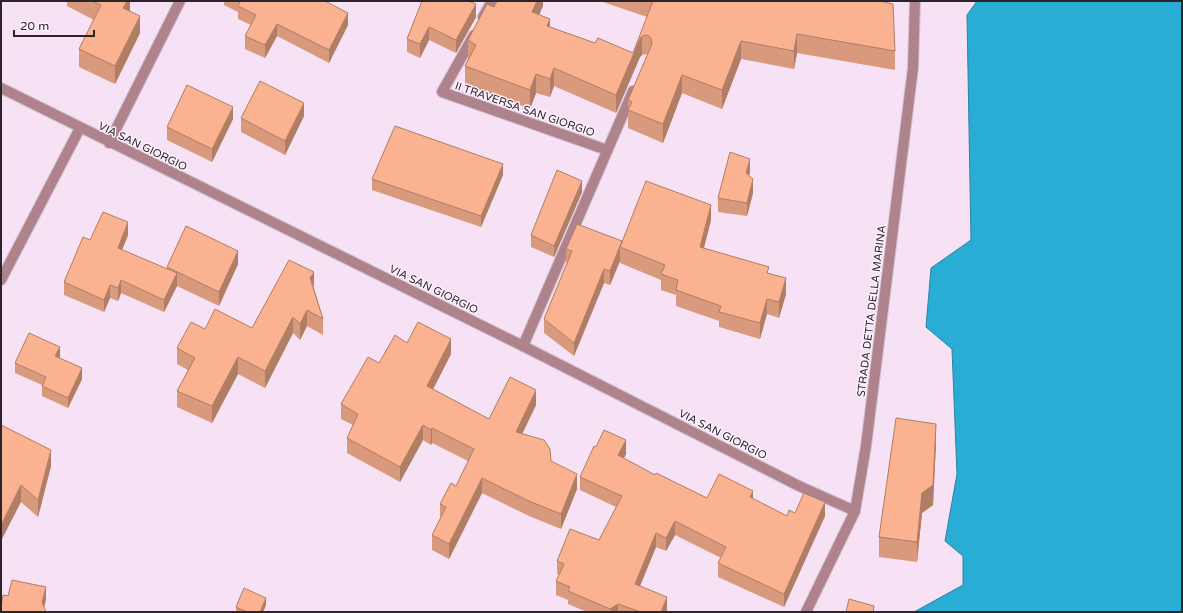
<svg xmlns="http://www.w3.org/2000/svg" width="1183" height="613" font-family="'Varela Round',sans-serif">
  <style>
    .water { fill: #29add5; stroke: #2a84a2 }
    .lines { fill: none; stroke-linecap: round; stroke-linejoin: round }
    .minor-casing { stroke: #d2bfd1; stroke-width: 12 }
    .minor { stroke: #af838c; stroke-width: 10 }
    .wall { fill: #d8997c }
    .shaded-wall { fill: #b07d65 }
    .building { fill: #fbb290; stroke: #b07d65 }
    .labels { text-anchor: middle; stroke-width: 3; stroke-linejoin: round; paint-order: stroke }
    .street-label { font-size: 11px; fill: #2c242b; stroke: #fff1fd }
  </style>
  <rect width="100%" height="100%" fill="#f7e1f5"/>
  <path class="water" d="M977 1H1182V612H914L963 585V556L945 541 957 474 952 349 926 327 931 268 971 240 967 15Z"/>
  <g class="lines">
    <defs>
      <g id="minor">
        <path d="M483 17 492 1"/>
        <path d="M474 35 442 92 607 150"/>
        <path d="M1 88 523 346 799 486 855 511"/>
        <path d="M109 143 180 1"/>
        <path d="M1 280 80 128"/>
        <path d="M523 346 633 91"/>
        <path d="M806 612 855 511 866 446 913 68 915 1"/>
      </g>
    </defs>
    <use href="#minor" class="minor-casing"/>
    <use href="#minor" class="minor"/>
  </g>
  <g class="wall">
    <path d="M67 1H130V11L140 33 115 84 79 67V49L94 20 67 6Z"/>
    <path d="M224 1H325L348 25 329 63 277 36 265 58 245 49V36L251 25 238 19V12L224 5Z"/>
    <path d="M422 1 476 17 456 53 429 40 420 58 407 52V39Z"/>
    <path d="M543 1V6L539 15 550 27 595 43 633 53 647 17 600 1H879L895 51V70L797 53 794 69 741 59 722 109 682 93 663 143 628 128V100L648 54 642 55 640 57 616 113 554 86 550 97 536 93 530 109 465 84V66L468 59V40L494 7Z"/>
    <path d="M304 116 285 155 241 132V118Z"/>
    <path d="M233 119 212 162 167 140V127Z"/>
    <path d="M750 172 749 176 753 193 747 216 718 212V198Z"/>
    <path d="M503 175 481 227 372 190V179Z"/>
    <path d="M582 192 554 257 531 247V235Z"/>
    <path d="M711 220 704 248 769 273 786 294 779 318 767 314 760 339 719 327V321L676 306V295L661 290V280L620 263V261L610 285 604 283 574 356 544 333V319L567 263 566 262V249L622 241Z"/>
    <path d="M128 235 122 250 167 269V267L238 264 219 306 177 286 164 312 121 293 118 301 110 298 104 312 64 295V282L90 240Z"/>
    <path d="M314 288 323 319V335L307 326 300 340 293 333 265 388 238 374 212 423 177 407V391L188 370 177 364V348L205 329 252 328Z"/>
    <path d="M407 343 451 354 433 389 489 419 536 405 522 434 551 461 577 489 561 529 529 516 482 493 449 559 432 550V535L440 519V504L456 486 468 461 432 443 431 445 423 440 400 482 347 453V438L353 425 341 419V404Z"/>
    <path d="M60 357 59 358 82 379 68 408 42 396V385L15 373V363Z"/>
    <path d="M1 425 51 466 38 517 21 502Z"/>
    <path d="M936 443 933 505 922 513 917 562 879 557V537Z"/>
    <path d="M596 447 626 454 624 458 655 475 707 498 753 499 787 516 795 513 825 516 784 607 718 577V563L721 558 675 535 666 551 656 547 640 586 667 611 666 612H587L568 604V600L556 595V581L559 575 557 574V561L599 540 616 507 580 490V477Z"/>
    <path d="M266 605 263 612H236V607Z"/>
  </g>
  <g class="shaded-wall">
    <path d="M127 1H130V14L123 8Z"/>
    <path d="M537 1H543V6L532 31V12Z"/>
    <path d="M476 4V17L456 53V40Z"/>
    <path d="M348 13V25L329 63V50Z"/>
    <path d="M140 16V33L115 84V66Z"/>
    <path d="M550 19V37L547 26Z"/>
    <path d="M277 24V36L265 58V45Z"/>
    <path d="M429 27V40L420 58V44Z"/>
    <path d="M797 34V53L794 69V51Z"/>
    <path d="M642 36V55L640 57 616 113V95L640 39Z"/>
    <path d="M741 41V59L722 109V90Z"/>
    <path d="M554 68V86L550 97V79Z"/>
    <path d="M536 74V93L530 109V90Z"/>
    <path d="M682 75V93L663 143V124Z"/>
    <path d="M304 103V116L285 155V141Z"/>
    <path d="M233 107V119L212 162V149Z"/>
    <path d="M750 159V172L746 187V173Z"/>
    <path d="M503 164V175L481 227V216Z"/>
    <path d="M753 179V193L747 216V203Z"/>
    <path d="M582 181V192L554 257V246Z"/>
    <path d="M711 205V220L700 263V247Z"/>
    <path d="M128 222V235L118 260V248Z"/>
    <path d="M620 247V261L610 285V271Z"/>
    <path d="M238 251V264L219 306V292Z"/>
    <path d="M604 269V283L574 356V343Z"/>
    <path d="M314 272V288L310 278Z"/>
    <path d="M177 273V286L164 312V300Z"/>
    <path d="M786 278V294L779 318V302Z"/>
    <path d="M121 280V293L118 301V288Z"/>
    <path d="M110 285V298L104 312V300Z"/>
    <path d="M767 299V314L760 339V323Z"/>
    <path d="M307 310V326L300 340V324Z"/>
    <path d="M293 317V333L265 388V371Z"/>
    <path d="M451 339V354L427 401V386Z"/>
    <path d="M60 347V357L55 366V356Z"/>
    <path d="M238 357V374L212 423V406Z"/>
    <path d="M82 368V379L68 408V398Z"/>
    <path d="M536 390V405L516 447V432Z"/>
    <path d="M936 424V443L933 505 922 513 917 562V542L922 493Z"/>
    <path d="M423 425V440L400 482V467Z"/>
    <path d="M432 428V443L431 445V430Z"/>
    <path d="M626 440V454L618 469V455Z"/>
    <path d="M51 450V466L38 517V500Z"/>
    <path d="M577 474V489L561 529V514Z"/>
    <path d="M482 478V493L449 559V544Z"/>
    <path d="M21 485V502L1 541V525Z"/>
    <path d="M753 491V505L750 497Z"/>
    <path d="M825 502V516L784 607V594Z"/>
    <path d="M675 521V535L666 551V538Z"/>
    <path d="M656 533V547L635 598V584Z"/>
    <path d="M46 587V600L43 612 42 602Z"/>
    <path d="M667 597V611L666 612H661Z"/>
    <path d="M266 598V605L263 612H260Z"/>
    <path d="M618 604V612H610V609Z"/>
  </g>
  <g class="building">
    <path d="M92 1H127L123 8 140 16 115 66 79 49 101 5Z"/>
    <path d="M240 1H325L348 13 329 50 277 24 265 45 245 36 256 15 238 6Z"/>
    <path d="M422 1H468L476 4 456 40 429 27 420 44 407 39Z"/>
    <path d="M497 1H537L532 12 550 19 547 26 595 43 598 38 633 53 653 1H879L893 4 895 51 797 34 794 51 741 41 722 90 682 75 663 124 628 110 632 102 628 100 652 44 651 38 648 35 642 36 640 39 616 95 554 68 550 79 536 74 530 90 465 66 476 45 468 40 487 4 494 7Z"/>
    <path d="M260 81 304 103 285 141 241 118Z"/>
    <path d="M187 85 233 107 212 149 167 127Z"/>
    <path d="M395 126 503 164 481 216 372 179Z"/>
    <path d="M730 152 750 159 746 173 753 179 747 203 718 198Z"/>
    <path d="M557 170 582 181 554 246 531 235Z"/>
    <path d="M646 181 711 205 700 247 769 267 767 273 786 278 779 302 767 299 760 323 719 312 721 306 676 290 678 280 661 274 665 265 620 247Z"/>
    <path d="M103 212 128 222 118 248 177 273 164 300 121 280 118 288 110 285 104 300 64 282 83 237 90 240Z"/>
    <path d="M577 224 622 241 610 271 604 269 574 343 544 319 572 251 566 249Z"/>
    <path d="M186 226 238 251 219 292 167 267Z"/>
    <path d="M289 260 314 272 310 278 323 319 307 310 300 324 293 317 265 371 238 357 212 406 177 391 195 358 177 348 191 322 205 329 215 309 252 328Z"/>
    <path d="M418 322 451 339 427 386 489 419 510 377 536 390 516 432 544 440 550 449 551 461 577 474 561 514 529 501 482 478 449 544 432 535 446 507 440 504 451 483 456 486 474 449 432 428 431 430 423 425 400 467 347 438 358 414 341 404 368 357 379 363 395 335 407 343Z"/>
    <path d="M29 333 60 347 55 356 82 368 68 398 42 386 46 377 15 363Z"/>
    <path d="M896 418 936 424 933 485 922 493 917 542 879 537Z"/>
    <path d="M1 425 51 450 38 500 21 485 1 525Z"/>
    <path d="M604 430 626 440 618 455 655 475 656 473 707 498 719 474 753 491 750 497 787 516 789 510 795 513 804 493 825 502 784 594 718 563 726 547 675 521 666 538 656 533 635 584 667 597 661 612H641L618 604 610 609 568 591 570 587 556 581 564 564 557 561 570 529 599 540 622 496 580 477 594 446 596 447Z"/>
    <path d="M12 580 46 587 42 602 46 612H1V606L3 595 8 596Z"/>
    <path d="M244 588 266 598 260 612H247L236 607Z"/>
    <path d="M849 599 874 606 873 612H846Z"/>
  </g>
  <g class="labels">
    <g class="street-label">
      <text transform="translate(525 109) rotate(19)" y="4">II TRAVERSA SAN GIORGIO</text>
      <text transform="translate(143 146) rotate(26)" y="4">VIA SAN GIORGIO</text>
      <text transform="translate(434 289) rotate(26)" y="4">VIA SAN GIORGIO</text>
      <text transform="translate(871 311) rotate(-83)" y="4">STRADA DETTA DELLA MARINA</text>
      <text transform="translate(723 434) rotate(27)" y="4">VIA SAN GIORGIO</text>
    </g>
  </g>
  <rect width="1183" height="613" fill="none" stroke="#2c242b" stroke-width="4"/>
  <path d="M14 30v6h80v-6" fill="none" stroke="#2c242b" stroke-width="2"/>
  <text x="20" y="30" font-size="12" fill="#2c242b" stroke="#fff1fd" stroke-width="3" paint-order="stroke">20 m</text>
</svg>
